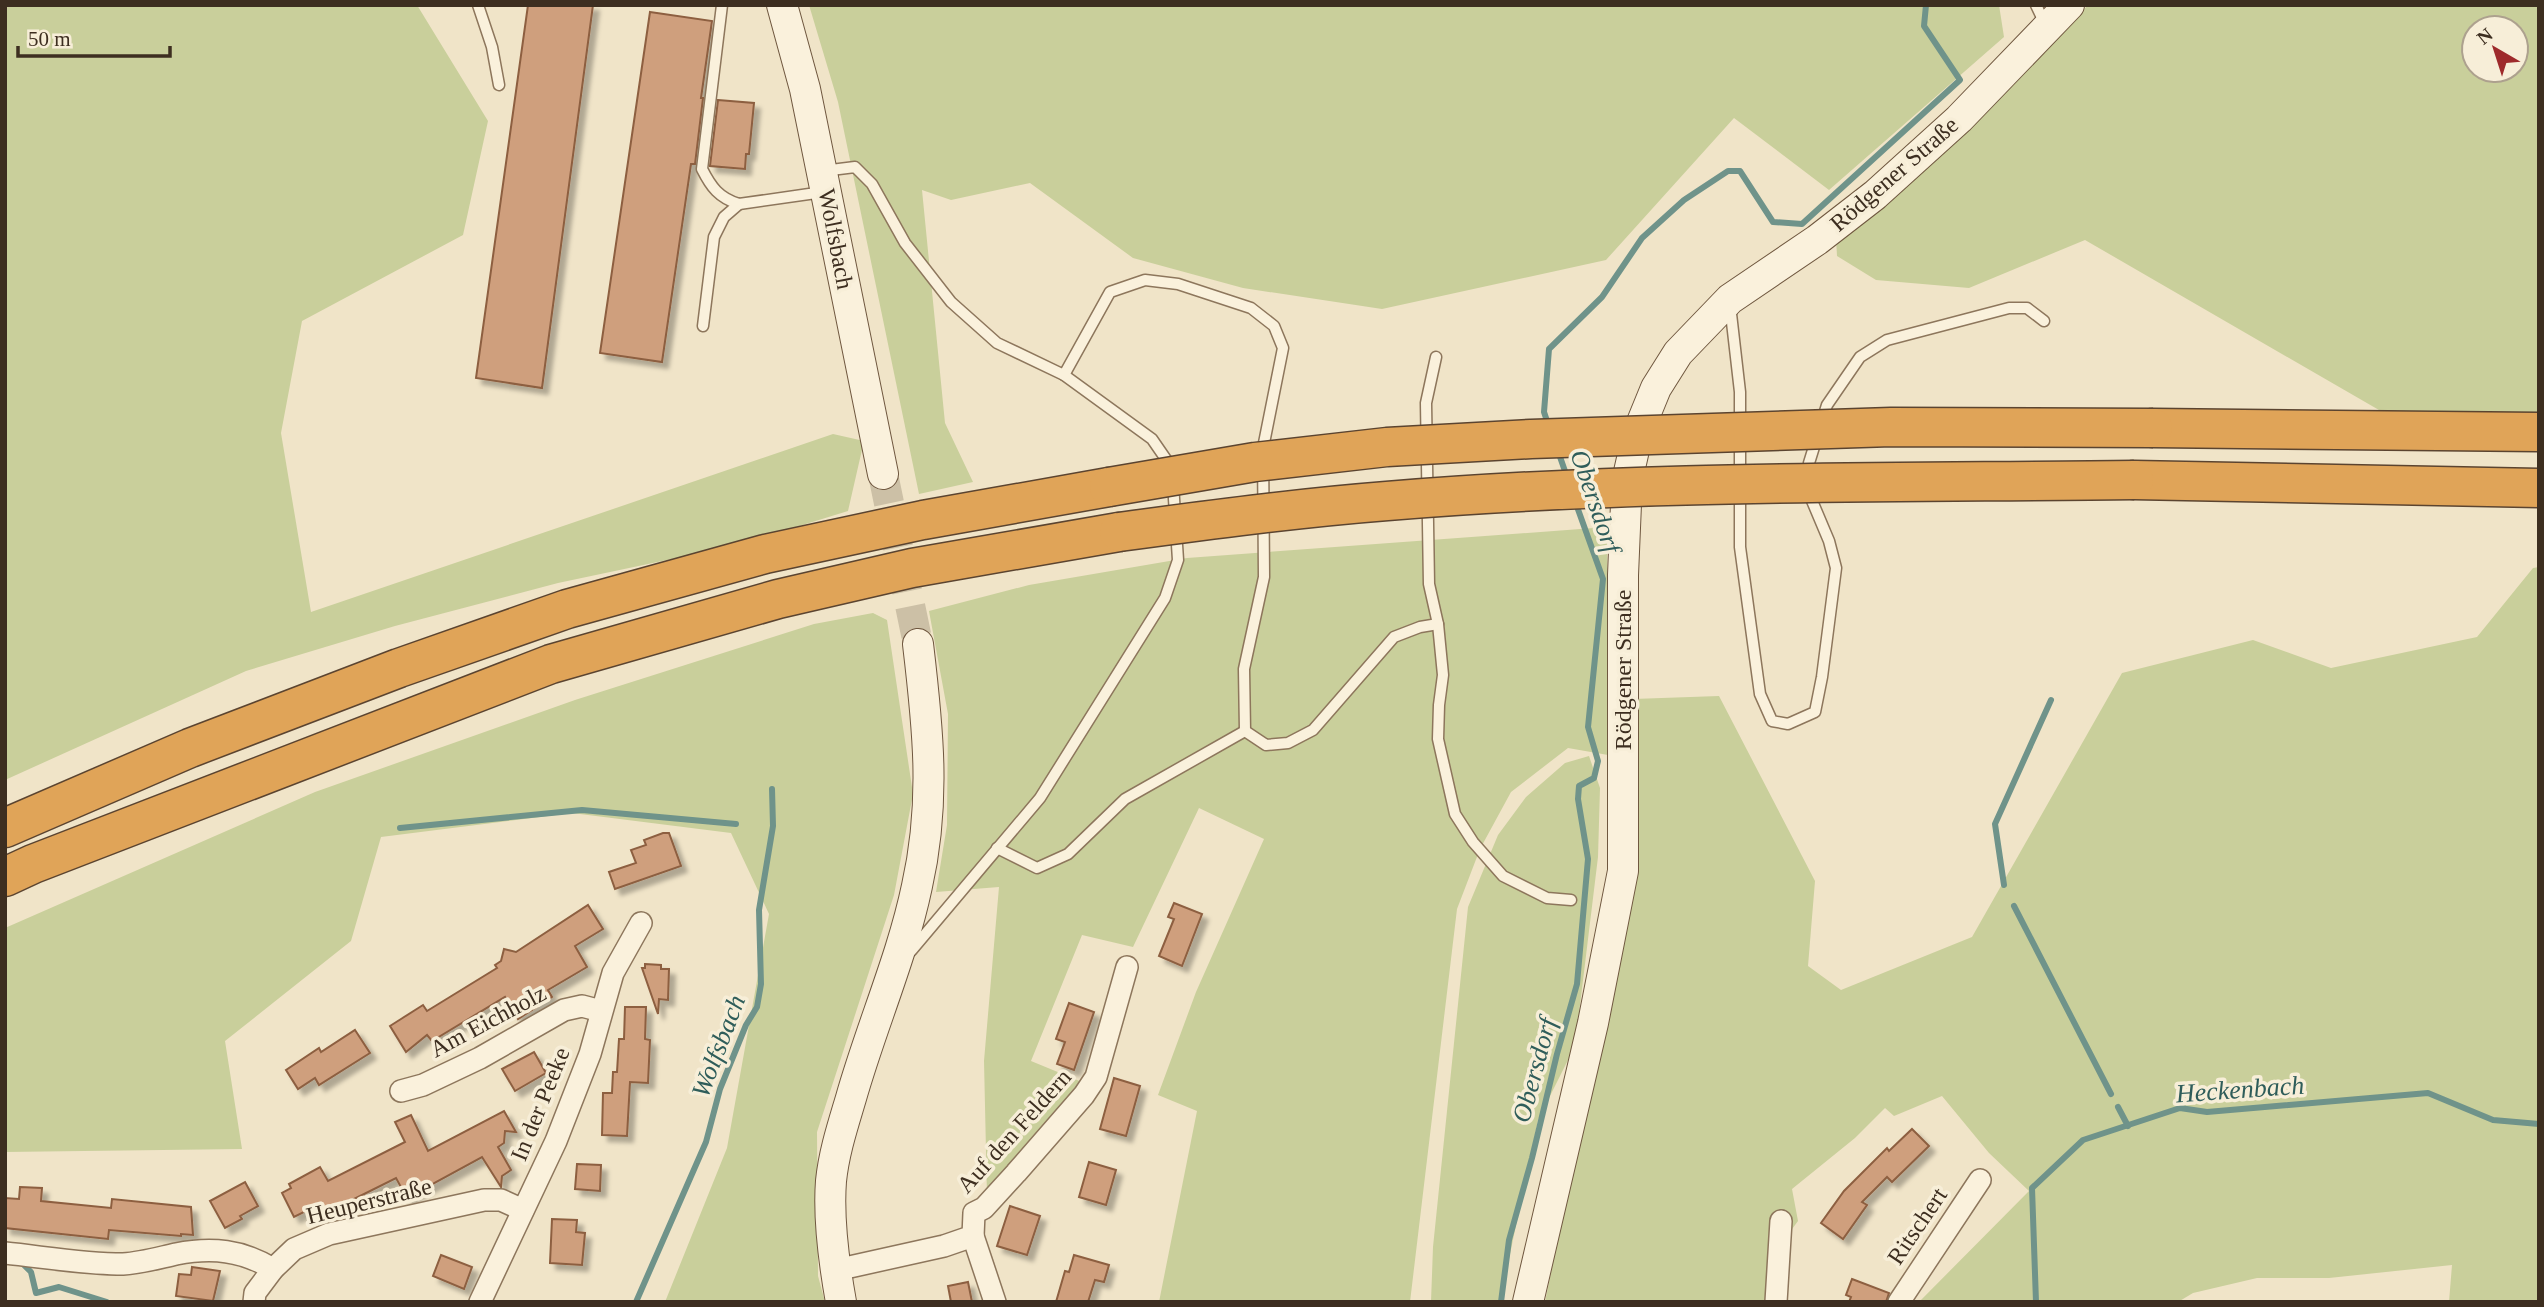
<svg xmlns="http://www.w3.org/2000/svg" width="2544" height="1307" font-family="'Times New Roman',serif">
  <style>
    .green { fill: #c9cf9b; fill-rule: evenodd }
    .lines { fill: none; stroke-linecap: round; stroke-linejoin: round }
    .stream { stroke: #6f938a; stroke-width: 6 }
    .building { fill: #cf9f7d; stroke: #8d5f41; stroke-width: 2; filter: url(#shadow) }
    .secondary-tunnel { stroke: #ccc0a6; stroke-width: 30; stroke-dasharray: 30 15; stroke-linecap: butt }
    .service-casing { stroke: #8d765c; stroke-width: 13 }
    .minor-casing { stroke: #8d765c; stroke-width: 24 }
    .secondary-casing { stroke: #6f573f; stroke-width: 32 }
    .motorway-casing { stroke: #5b4430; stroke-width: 41 }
    .service { stroke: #faf1dc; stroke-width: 10 }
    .minor { stroke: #faf1dc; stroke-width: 21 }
    .secondary { stroke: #faf1dc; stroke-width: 30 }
    .motorway { stroke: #e0a458; stroke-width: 38 }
    .motorway-bridge-casing { stroke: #5b4430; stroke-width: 41; stroke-linecap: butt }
    .motorway-bridge { stroke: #e0a458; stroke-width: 38 }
    .labels { text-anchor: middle; stroke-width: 7; stroke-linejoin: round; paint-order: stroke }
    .street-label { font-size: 24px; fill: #3d2e20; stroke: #f7eed8 }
    .water-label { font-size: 26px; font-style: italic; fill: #2f5d5a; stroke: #f7eed8 }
  </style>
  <defs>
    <filter id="shadow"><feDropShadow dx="6" dy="6" stdDeviation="2" flood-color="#0004"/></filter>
  </defs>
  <rect width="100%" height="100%" fill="#f0e4c8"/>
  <g class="green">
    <path d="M5 5H417L488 121 463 235 302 321 281 433 311 612 833 434 864 441 848 511 738 545 558 583 395 626 246 671 5 780Z"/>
    <path d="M809 5H1999L2004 37 1829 190 1734 118 1606 260 1382 309 1243 288 1133 258 1030 183 951 200 922 190 945 423 973 482 919 494 838 102Z"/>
    <path d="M2088 5H2539V416L2398 421 2085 240 1969 288 1876 280 1837 256 1836 238C1923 164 2012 91 2088 5ZM2474 28H2516V70H2474Z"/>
    <path d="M1607 527 1608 755 1568 748 1511 792 1480 849 1457 909 1410 1302H1159L1197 1111 1158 1095 1196 992 1264 839 1199 808 1133 947 1082 935 1031 1061 1082 1082 987 1196 984 1061 999 887 936 892 947 825 948 714 929 611 1029 585 1187 558Z"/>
    <path d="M2539 567V1302H2449L2452 1265 2329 1278H2257L2193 1293 2178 1302H1923L1921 1300 2029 1191 1989 1153 1942 1096 1894 1116 1885 1108 1855 1138 1792 1189 1798 1221 1781 1244 1765 1302H1545L1563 1213 1633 699 1719 696 1815 881 1808 966 1841 990 1972 937 2122 673 2253 640 2331 668 2477 637 2533 568Z"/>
    <path d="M873 613 887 620 913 794 894 895 817 1132 818 1276 825 1302H665L727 1148 769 914 731 833 572 813 381 837 351 941 225 1041 242 1149 5 1152V928L315 792 575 700 814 624Z"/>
    <path d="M1589 756 1600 788 1598 857 1575 1046 1538 1120 1500 1302H1431L1433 1247 1468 907 1498 835 1526 797 1565 763Z"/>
  </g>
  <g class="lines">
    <g class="stream">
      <path d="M1548 424 1544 412 1549 349 1602 297 1642 238 1684 200 1728 171H1740L1773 222 1802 224 1960 80 1924 26 1926 5"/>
      <path d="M1558 451 1567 477"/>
      <path d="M400 828 582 810 736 824"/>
      <path d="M2004 885 1995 824 2051 700"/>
      <path d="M2014 906 2111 1094"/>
      <path d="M2118 1107 2128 1126"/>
      <path d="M21 1262 31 1272 36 1293 59 1287 107 1302"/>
      <path d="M636 1302 706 1142 720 1089 746 1025 757 1007 761 984 759 910 773 826 772 789"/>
      <path d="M1501 1302 1509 1240 1532 1158 1557 1054 1577 984 1588 859 1578 799 1579 786 1594 778 1598 761 1588 727 1603 579 1575 501"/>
      <path d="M2036 1302 2032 1188 2083 1140 2180 1108 2207 1112 2428 1093 2493 1120 2539 1124"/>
    </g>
  </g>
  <g class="building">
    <path d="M528 5H593L542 388 476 378Z"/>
    <path d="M650 12 712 21 701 98H703L695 164H691L662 362 600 353Z"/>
    <path d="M718 100 754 103 749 154H746L745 169 710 166Z"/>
    <path d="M663 833H669L681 866 615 889 609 872 636 863 631 850 646 845 644 840Z"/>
    <path d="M1174 903 1202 914 1182 966 1159 956 1174 919 1168 917Z"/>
    <path d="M588 905 603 929 575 946 587 967 548 990 552 997 518 1019 505 997 432 1041 427 1035 406 1052 390 1026 423 1005 427 1011 497 968 495 965 501 961 504 949 516 952Z"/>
    <path d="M645 964 661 965V969H669L668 1000 659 999 658 1014 642 968H645Z"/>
    <path d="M1069 1003 1094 1012 1074 1070 1057 1064 1065 1042 1056 1039Z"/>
    <path d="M625 1007H646L645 1039 650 1040 648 1083 630 1082 627 1136 602 1135 603 1093H612L613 1072H617L619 1039H624Z"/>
    <path d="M355 1030 370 1053 319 1085 315 1078 298 1089 286 1070 319 1048 321 1052Z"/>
    <path d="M534 1052 546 1073 515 1091 502 1069Z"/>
    <path d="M1114 1078 1140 1086 1126 1136 1100 1129Z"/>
    <path d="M504 1111 516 1132 505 1131 504 1143 498 1147 511 1170 502 1176 501 1187 482 1157 407 1198 396 1178 346 1203 349 1208 329 1218 322 1203 294 1217 282 1193 291 1188 289 1184 320 1167 328 1181 405 1142 395 1122 411 1115 428 1151Z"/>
    <path d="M1912 1129 1929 1146 1892 1182 1887 1177 1862 1202 1867 1205 1843 1239 1821 1223 1844 1191 1887 1148 1889 1151Z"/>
    <path d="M1089 1162 1116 1170 1106 1205 1079 1197Z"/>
    <path d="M577 1164 601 1165 600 1191 575 1189Z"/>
    <path d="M245 1182 258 1206 240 1216 242 1219 225 1228 210 1201Z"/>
    <path d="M20 1187 42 1188 41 1201 111 1208 112 1199 191 1207 193 1235 181 1234V1236L109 1230 108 1239 5 1228V1198L19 1199Z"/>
    <path d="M1010 1206 1040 1216 1027 1255 997 1246Z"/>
    <path d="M552 1219 577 1220 576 1232 585 1233 582 1265 550 1263Z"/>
    <path d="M441 1255 472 1267 464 1289 433 1276Z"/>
    <path d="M1074 1255 1109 1265 1104 1282 1095 1280 1088 1302H1056L1065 1271 1069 1272Z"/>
    <path d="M192 1267 220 1271 213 1301 176 1296 179 1274 191 1275Z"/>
    <path d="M1852 1279 1889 1293 1886 1302H1849L1851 1297 1846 1295Z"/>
    <path d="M968 1282 972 1302H951L948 1286Z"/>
  </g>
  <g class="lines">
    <path class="secondary-tunnel" d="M883 474 918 644"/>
    <defs>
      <g id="service">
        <path d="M478 5 492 47 499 85"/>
        <path d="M722 5 702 169C711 187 719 198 739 204L823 192"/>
        <path d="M2036 5 2046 26"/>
        <path d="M823 171 855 167 872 184 905 243 951 302 997 343 1064 375 1152 439 1172 468 1178 560 1165 598 1040 798 911 951"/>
        <path d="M1730 305 1740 392V547L1760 694 1772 721 1788 724 1815 712 1822 677 1836 568 1829 541 1810 496 1809 463 1827 405 1860 357 1887 340 2009 308H2027L2044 321"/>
        <path d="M703 326 714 237 724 217 739 204"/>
        <path d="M1436 357 1426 403 1429 584 1438 624 1443 675 1439 705 1438 739 1455 814 1473 842 1503 876 1547 898 1571 900"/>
        <path d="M1064 375 1110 292 1145 280 1178 284 1251 308 1274 326 1283 348 1263 448 1264 577 1244 669 1245 731 1266 745 1288 743 1313 730 1394 637 1420 627 1438 624"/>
        <path d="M997 848 1037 868 1068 854 1125 799 1245 731"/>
      </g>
      <g id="minor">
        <path d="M401 1091 423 1085 480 1058 564 1010 582 1006 601 1011"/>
        <path d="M973 1236 995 1302"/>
        <path d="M5 1253C44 1257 84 1264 123 1264 141 1263 158 1258 176 1254 212 1247 242 1250 273 1269"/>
        <path d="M836 1270 944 1246 973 1236 974 1213 984 1208 1016 1173 1084 1095 1096 1077 1127 967"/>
        <path d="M254 1302 255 1293 273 1269 294 1249 329 1234 484 1200H501L523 1210"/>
        <path d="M480 1302 556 1141 590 1054 613 973 641 923"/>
        <path d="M1776 1302 1781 1221"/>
        <path d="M1899 1302 1980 1180"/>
      </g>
      <g id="secondary">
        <path d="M782 5 805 89 883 474"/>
        <path d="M841 1302C834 1263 828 1220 831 1181 834 1152 843 1125 851 1098 871 1027 902 958 917 886 936 802 928 728 918 644"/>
        <path d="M1528 1302 1593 1023 1623 871V575L1626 504 1629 472 1638 432 1656 388 1678 353 1730 299 1817 240 1875 195 1959 119 2069 5"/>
      </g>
      <g id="motorway">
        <path d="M2153 428 2539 432"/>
        <path d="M2134 480 2539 488"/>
        <path d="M5 828 190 748 399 668 567 609 765 554 923 520 1109 487"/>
        <path d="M5 877 33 864 551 664 778 599 912 568 1119 532"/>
      </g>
    </defs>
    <use href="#service" class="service-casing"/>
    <use href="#minor" class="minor-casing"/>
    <use href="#secondary" class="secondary-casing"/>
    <use href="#motorway" class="motorway-casing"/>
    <use href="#service" class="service"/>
    <use href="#minor" class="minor"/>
    <use href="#secondary" class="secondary"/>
    <use href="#motorway" class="motorway"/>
    <defs>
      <g id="motorway-bridge">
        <path d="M1109 487 1255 462 1387 447 1531 439 1891 427 2153 428"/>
        <path d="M1119 532C1208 520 1298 508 1387 501 1636 480 1886 483 2134 480"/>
      </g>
    </defs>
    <use href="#motorway-bridge" class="motorway-bridge-casing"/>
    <use href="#motorway-bridge" class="motorway-bridge"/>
  </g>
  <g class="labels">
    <g class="street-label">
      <text transform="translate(1894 174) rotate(-41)" y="8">Rödgener Straße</text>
      <text transform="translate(836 239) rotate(79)" y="8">Wolfsbach</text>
      <text transform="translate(1623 670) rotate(-90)" y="8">Rödgener Straße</text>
      <text transform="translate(488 1021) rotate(-28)" y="8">Am Eichholz</text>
      <text transform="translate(540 1104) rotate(-68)" y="8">In der Peeke</text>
      <text transform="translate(1014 1131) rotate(-48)" y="8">Auf den Feldern</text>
      <text transform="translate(369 1201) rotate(-14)" y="8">Heuperstraße</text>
      <text transform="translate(1917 1226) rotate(-56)" y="8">Ritschert</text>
    </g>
    <g class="water-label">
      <text transform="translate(1596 501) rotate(71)" y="9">Obersdorf</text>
      <text transform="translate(718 1046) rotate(-69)" y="9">Wolfsbach</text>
      <text transform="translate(1534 1070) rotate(-75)" y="9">Obersdorf</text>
      <text transform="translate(2240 1089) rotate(-4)" y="9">Heckenbach</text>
    </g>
  </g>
  <rect width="2544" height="1307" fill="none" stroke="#3d2e20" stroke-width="14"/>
  <g transform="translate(2495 49) rotate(321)"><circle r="33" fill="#f7eed8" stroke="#ada18e" stroke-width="2"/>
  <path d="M0-5L12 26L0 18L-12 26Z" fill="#9e2a2b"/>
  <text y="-10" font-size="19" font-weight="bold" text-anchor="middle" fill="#3d2e20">N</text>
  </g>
  <path d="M18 46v10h152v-10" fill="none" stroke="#3d2e20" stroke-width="3.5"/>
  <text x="28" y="46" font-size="21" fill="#3d2e20" stroke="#f7eed8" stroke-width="5" paint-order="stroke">50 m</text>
</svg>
